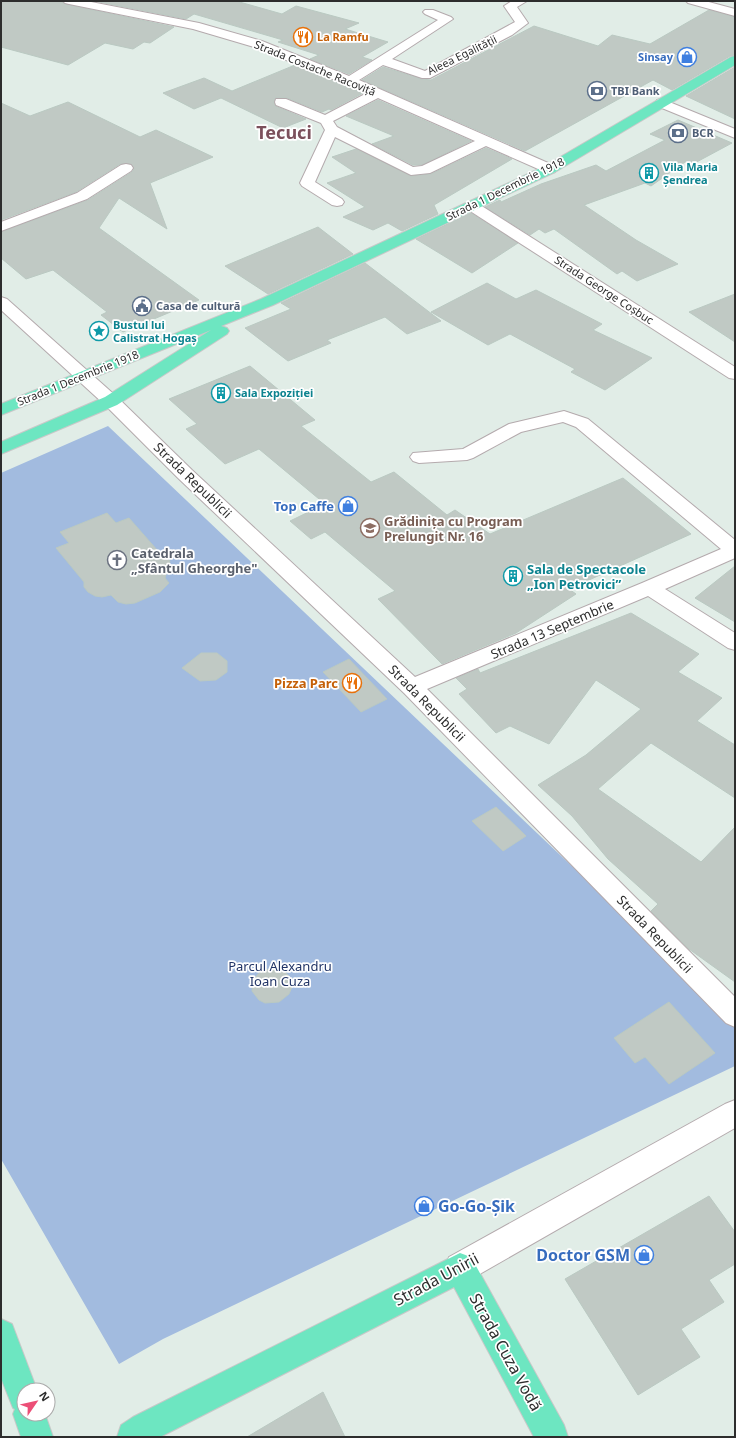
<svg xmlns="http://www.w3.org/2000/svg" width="736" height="1438" font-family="'Noto Sans',sans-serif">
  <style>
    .green { fill: #a2bbdf }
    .building { fill: #c0c9c4; stroke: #bac9c2 }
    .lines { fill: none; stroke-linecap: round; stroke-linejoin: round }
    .minor-casing { stroke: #b4aaad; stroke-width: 2 }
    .major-casing { stroke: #c8c8c8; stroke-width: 2 }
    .minor { fill: #fff; fill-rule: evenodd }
    .major { fill: #6de6c1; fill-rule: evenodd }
    .labels { text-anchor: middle; stroke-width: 3.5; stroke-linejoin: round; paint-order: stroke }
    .far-food-label { font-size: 11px; font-weight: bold; fill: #c56008; stroke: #fff; text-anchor: start }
    .far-street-label { font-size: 11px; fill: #2d2d2d; stroke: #fff }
    .far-shop-label { font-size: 11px; font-weight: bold; fill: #366cbe; stroke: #fff; text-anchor: end }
    .far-service-label { font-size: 11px; font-weight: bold; fill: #4e5e75; stroke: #fff; text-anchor: start }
    .far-culture-label { font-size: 11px; font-weight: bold; fill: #0d838f; stroke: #fff; text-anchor: start }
    .street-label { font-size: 13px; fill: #2d2d2d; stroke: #fff }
    .shop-label { font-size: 13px; font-weight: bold; fill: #366cbe; stroke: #fff; text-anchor: end }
    .education-label { font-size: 13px; font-weight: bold; fill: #785e54; stroke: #fff; text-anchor: start }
    .worship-label { font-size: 13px; font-weight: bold; fill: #5b616d; stroke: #fff; text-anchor: start }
    .culture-label { font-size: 13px; font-weight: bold; fill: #0d838f; stroke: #fff; text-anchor: start }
    .food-label { font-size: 13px; font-weight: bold; fill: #c56008; stroke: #fff; text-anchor: end }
    .park-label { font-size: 13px; fill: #213466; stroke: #fff }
    .near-shop-label { font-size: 16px; font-weight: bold; fill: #366cbe; stroke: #fff; text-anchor: start }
    .near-street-label { font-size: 16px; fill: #2d2d2d; stroke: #fff }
    .far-town-label { font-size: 18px; font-weight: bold; fill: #7b505b; stroke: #fff }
  </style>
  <rect width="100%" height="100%" fill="#e1ede7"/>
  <path class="green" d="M108 426 735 1021V1066L163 1339 119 1364 1 1159V473Z"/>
  <g class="building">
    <path d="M1 1H62L64 4 69 5 174 27 150 43 144 42 133 49 105 43 68 65 1 47Z"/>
    <path d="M94 1H236L282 14 296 6 359 23 345 29 388 42 362 57 372 60 349 74 310 59 319 55 278 42 283 40 194 14 186 19Z"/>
    <path d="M709 10 735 17V55L730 56 672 90 653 80 525 151 362 80 383 67 422 79 431 80 534 26 598 46 612 35 650 44Z"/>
    <path d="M295 65 363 93 331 110 329 109 322 112 287 98H275L274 102 275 106 306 119 283 128 221 98 194 109 163 93 204 78 232 91Z"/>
    <path d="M735 67V119L686 96Z"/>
    <path d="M378 100 471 141 422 165H413L372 144 394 136 346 116Z"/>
    <path d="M68 102 140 137 156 130 213 157 150 183 167 229 119 198 99 228 199 300 123 332 101 315 107 312 53 270 26 279 1 258V232L88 200 132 172 134 169 131 164H120L76 192 1 220V103L30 116Z"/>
    <path d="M678 120 732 143 691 165 685 162 651 186 645 183 584 205 636 240 678 264 637 281 622 271 617 274 554 229 545 233 539 229 530 235 485 207 500 200 501 202 541 184 596 165 606 171 665 140 650 134Z"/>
    <path d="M486 148 512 159 434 205 438 214 402 231 388 223 373 230 343 217 365 207 327 183 356 173 332 157 356 149 411 176 431 174Z"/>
    <path d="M471 213 518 243 472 273 416 239Z"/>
    <path d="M318 227 353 254 268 294 225 266Z"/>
    <path d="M365 263 441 321 407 334 385 317 327 340 331 343 288 361 245 328 291 309 281 303Z"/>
    <path d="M487 283 516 299 536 290 602 324 593 330 652 358 605 390 571 372 575 369 510 334 488 345 431 312Z"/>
    <path d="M735 294V342L689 312Z"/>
    <path d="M250 366 315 420 301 426 371 482 394 472 447 515 455 510 490 534 623 478 691 534 569 589 576 594 516 633 442 664 378 599 395 591 325 532 311 539 290 521 325 504 259 449 225 464 186 429 197 424 169 399Z"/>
    <path d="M107 513 116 523 129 518 158 551 163 553 170 561 165 578 169 583 160 592 135 603 126 604 118 602 111 595 102 597 95 596 88 592 84 587V582L56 548 69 543 60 532Z"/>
    <path d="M735 566V622L695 598Z"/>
    <path d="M631 613 699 654 678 672 722 698 697 721 735 745V798L651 743 598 789 701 862 735 827V982L689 949 651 911 658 904 608 859 572 816 538 785 586 755 641 709 596 680 549 744 510 726 496 733 459 694 467 689 456 678 478 669 480 673Z"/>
    <path d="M201 653H217L227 661V672L216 680 200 681 182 668Z"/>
    <path d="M349 659 387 699 361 712 323 672Z"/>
    <path d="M496 807 526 836 503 851 472 821Z"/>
    <path d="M272 968 284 971 289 976 291 981 292 987 289 994 279 1002 265 1003 259 1000 252 991 253 980 260 972Z"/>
    <path d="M669 1002 715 1053 669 1084 645 1057 635 1063 614 1038Z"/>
    <path d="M709 1196 735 1232V1264L709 1280 724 1302 681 1329 700 1357 638 1395 565 1279Z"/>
    <path d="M323 1392 345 1437H247Z"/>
  </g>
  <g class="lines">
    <defs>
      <g id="minor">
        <path d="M63 1H86L199 23 262 41 349 76 438 20 425 14 423 12 425 10H433L451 17 453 19 392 59 425 71 515 22 504 6 512 1H527L517 7 528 23 512 35 430 78H422L383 65 359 80 555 166 557 169 555 172 550 173 545 172 486 146 430 173 411 175 335 137 315 182 342 199 344 202 342 205 337 206 332 205 302 186 300 183 325 130 321 123 276 105 275 102 276 99H286L325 115 367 93 254 47 193 29 69 4 65 3ZM378 98 475 141 422 166 413 167 337 127 333 121Z"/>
        <path d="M686 1H705L735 9V16L688 3Z"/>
        <path d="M662 99 735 129V138L657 106 656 103 657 100Z"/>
        <path d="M126 164 131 165 133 168 131 171 87 199 1 231V222L77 193 121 165Z"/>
        <path d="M472 202 477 203 735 367V379L729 378 467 209 465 206 467 203Z"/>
        <path d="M1 297 7 299 117 397 192 470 415 677 642 583 721 549 576 427 563 422 521 432 473 458 467 460 419 463 413 461 410 457 413 453 463 449 509 424 564 411 588 419 735 540V558L665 589 735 633V650L728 648 648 596 427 689 735 997V1027L726 1023 404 693 178 478 105 405 1 310Z"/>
        <path d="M735 1100V1128L471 1279 460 1283 449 1279 445 1268 449 1257 725 1104Z"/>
      </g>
      <g id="major">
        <path d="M735 56V65L555 172 273 305 221 326 227 328 229 331 227 334 117 405 1 454V442L105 397 211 330 1 415V404L261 299 545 166 731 57Z"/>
        <path d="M460 1253 471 1257 564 1425 568 1437H534L454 1287 160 1437H117L121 1425 133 1417Z"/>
        <path d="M1 1319 12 1324 37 1390H24V1414H45L53 1437H21L13 1414 15 1409 13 1408 1 1378Z"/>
      </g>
    </defs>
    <use href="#minor" class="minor-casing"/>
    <use href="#major" class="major-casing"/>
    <use href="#minor" class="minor"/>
    <use href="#major" class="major"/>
  </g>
  <defs>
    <symbol id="restaurant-ring" viewBox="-11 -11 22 22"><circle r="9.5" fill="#fff" stroke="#e8710a" stroke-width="1.5"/><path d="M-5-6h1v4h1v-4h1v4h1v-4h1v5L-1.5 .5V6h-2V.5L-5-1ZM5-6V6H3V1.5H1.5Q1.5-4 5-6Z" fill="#e8710a"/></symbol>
    <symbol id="shop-ring" viewBox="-11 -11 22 22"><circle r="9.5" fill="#fff" stroke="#3f7fe0" stroke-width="1.5"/><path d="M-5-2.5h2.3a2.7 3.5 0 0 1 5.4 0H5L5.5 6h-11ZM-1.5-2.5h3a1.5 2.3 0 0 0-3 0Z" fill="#3f7fe0"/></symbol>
    <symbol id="bank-ring" viewBox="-11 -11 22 22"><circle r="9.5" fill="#fff" stroke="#5c6f8a" stroke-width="1.5"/><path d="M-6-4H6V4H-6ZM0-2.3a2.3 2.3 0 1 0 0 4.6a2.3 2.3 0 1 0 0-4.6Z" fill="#5c6f8a"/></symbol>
    <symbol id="building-ring" viewBox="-11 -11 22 22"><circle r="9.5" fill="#fff" stroke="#0f9aa8" stroke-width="1.5"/><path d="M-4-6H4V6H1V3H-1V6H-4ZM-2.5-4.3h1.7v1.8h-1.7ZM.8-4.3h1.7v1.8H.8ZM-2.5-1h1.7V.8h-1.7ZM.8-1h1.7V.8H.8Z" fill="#0f9aa8"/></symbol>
    <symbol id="civic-ring" viewBox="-11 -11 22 22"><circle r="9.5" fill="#fff" stroke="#5c6f8a" stroke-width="1.5"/><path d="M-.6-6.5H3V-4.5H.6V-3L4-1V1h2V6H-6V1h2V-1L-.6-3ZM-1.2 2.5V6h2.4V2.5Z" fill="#5c6f8a"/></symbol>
    <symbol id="sight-ring" viewBox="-11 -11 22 22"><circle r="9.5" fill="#fff" stroke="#0f9aa8" stroke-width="1.5"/><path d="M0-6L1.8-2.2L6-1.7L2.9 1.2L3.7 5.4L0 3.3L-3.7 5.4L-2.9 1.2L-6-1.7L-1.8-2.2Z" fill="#0f9aa8"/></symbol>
    <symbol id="school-ring" viewBox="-11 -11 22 22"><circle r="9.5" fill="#fff" stroke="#8d6e63" stroke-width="1.5"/><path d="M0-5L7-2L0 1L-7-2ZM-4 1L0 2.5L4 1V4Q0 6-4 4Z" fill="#8d6e63"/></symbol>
    <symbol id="church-ring" viewBox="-11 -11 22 22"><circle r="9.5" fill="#fff" stroke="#6b7280" stroke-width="1.5"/><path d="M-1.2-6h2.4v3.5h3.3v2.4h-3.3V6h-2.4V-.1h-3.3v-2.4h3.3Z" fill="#6b7280"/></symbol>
  </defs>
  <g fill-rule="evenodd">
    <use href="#restaurant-ring" x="292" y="26" width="22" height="22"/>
    <use href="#shop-ring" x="676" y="46" width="22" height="22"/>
    <use href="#bank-ring" x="586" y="80" width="22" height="22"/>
    <use href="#bank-ring" x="667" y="122" width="22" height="22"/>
    <use href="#building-ring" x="638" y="162" width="22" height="22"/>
    <use href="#civic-ring" x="131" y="295" width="22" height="22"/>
    <use href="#sight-ring" x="88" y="320" width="22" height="22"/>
    <use href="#building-ring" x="210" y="382" width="22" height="22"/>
    <use href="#shop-ring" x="337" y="495" width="22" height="22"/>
    <use href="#school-ring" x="359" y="517" width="22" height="22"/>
    <use href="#church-ring" x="106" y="549" width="22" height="22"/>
    <use href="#building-ring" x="502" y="565" width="22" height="22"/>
    <use href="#restaurant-ring" x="341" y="672" width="22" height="22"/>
    <use href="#shop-ring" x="413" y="1195" width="22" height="22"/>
    <use href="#shop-ring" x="633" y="1244" width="22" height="22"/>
  </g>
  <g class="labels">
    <g class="far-food-label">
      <text x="317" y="41">La Ramfu</text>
    </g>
    <g class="far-street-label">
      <text transform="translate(462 55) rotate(-26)" y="4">Aleea Egalității</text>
      <text transform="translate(315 68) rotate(22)" y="4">Strada Costache Racoviță</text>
      <text transform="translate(505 189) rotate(-26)" y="4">Strada 1 Decembrie 1918</text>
      <text transform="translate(604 290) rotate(33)" y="4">Strada George Coșbuc</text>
      <text transform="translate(78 378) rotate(-22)" y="4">Strada 1 Decembrie 1918</text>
    </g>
    <g class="far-shop-label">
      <text x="673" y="61">Sinsay</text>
    </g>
    <g class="far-service-label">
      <text x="611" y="95">TBI Bank</text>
      <text x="692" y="137">BCR</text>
      <text x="156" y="310">Casa de cultură</text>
    </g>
    <g class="far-culture-label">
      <text x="663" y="171">Vila Maria<tspan x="663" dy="13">Șendrea</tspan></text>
      <text x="113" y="329">Bustul lui<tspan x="113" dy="13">Calistrat Hogaș</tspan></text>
      <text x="235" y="397">Sala Expoziției</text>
    </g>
    <g class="street-label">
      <text transform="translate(193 480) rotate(44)" y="5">Strada Republicii</text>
      <text transform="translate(552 629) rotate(-23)" y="5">Strada 13 Septembrie</text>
      <text transform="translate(427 703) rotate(45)" y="5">Strada Republicii</text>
      <text transform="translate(655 934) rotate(46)" y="5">Strada Republicii</text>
    </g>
    <g class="shop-label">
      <text x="334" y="511">Top Caffe</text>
    </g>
    <g class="education-label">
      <text x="384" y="526">Grădinița cu Program<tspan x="384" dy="15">Prelungit Nr. 16</tspan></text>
    </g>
    <g class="worship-label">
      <text x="131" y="558">Catedrala<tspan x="131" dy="15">„Sfântul Gheorghe"</tspan></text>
    </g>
    <g class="culture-label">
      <text x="527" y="574">Sala de Spectacole<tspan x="527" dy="15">„Ion Petrovici”</tspan></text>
    </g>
    <g class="food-label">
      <text x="338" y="688">Pizza Parc</text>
    </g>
    <g class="park-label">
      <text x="280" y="971">Parcul Alexandru<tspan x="280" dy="15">Ioan Cuza</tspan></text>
    </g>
    <g class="near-shop-label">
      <text x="438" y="1212">Go-Go-Șik</text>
      <text x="630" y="1261" text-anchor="end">Doctor GSM</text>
    </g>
    <g class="near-street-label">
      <text transform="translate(436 1279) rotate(-28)" y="6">Strada Unirii</text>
      <text transform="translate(506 1352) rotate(61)" y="6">Strada Cuza Vodă</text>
    </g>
    <g class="far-town-label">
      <text x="284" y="139">Tecuci</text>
    </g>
  </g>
  <rect width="736" height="1438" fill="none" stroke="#2d2d2d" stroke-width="4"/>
  <g transform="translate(36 1402) rotate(56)"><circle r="19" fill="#ffffff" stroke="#ababab"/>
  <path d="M0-3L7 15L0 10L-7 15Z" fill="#ec4f77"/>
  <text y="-6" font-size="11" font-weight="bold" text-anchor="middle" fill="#2d2d2d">N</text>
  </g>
</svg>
